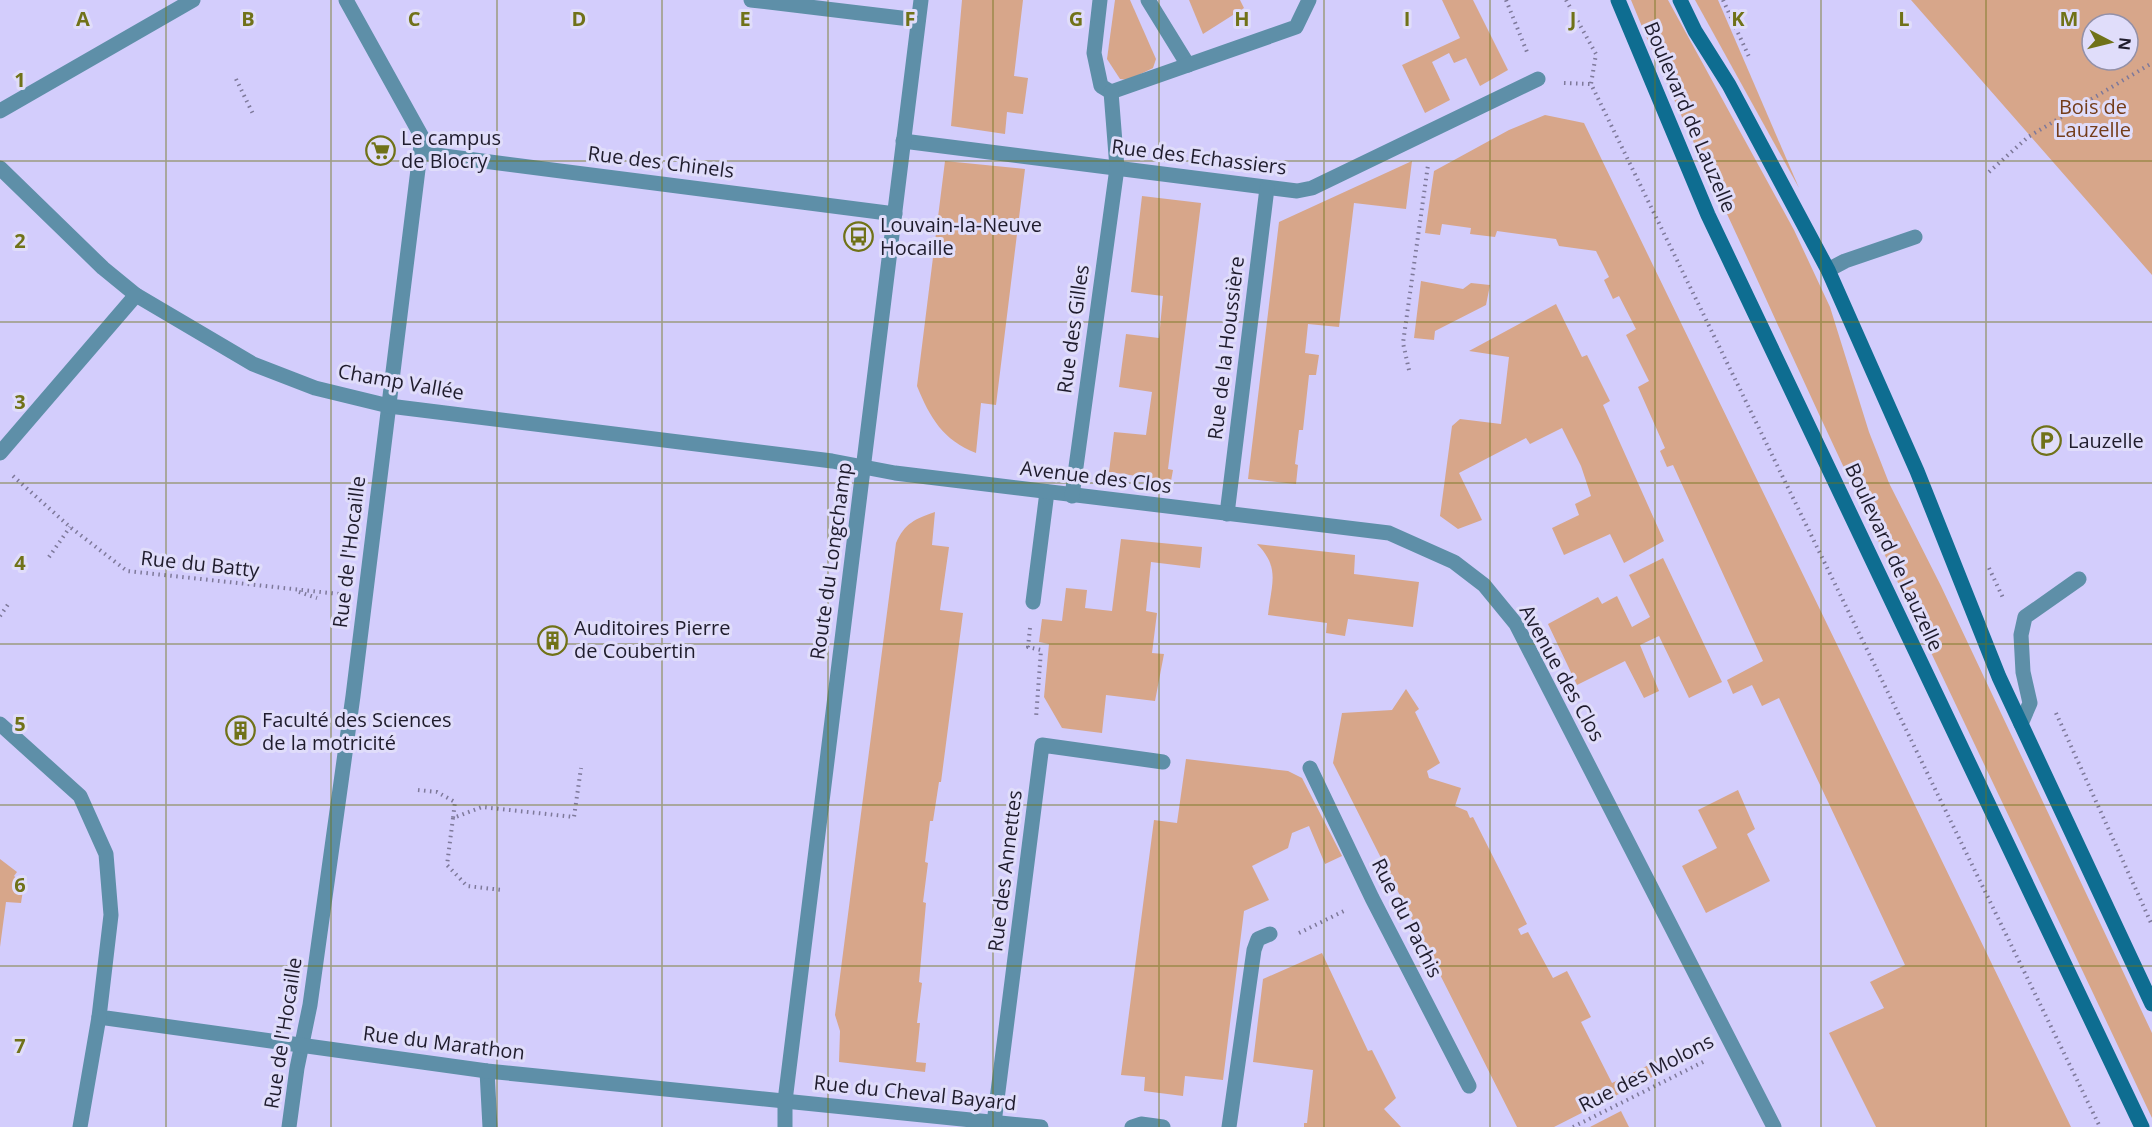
<svg xmlns="http://www.w3.org/2000/svg" width="2152" height="1127" font-family="'Open Sans',sans-serif">
  <style>
    .green { fill: #d7a68a; fill-rule: evenodd }
    .lines { fill: none; stroke-linecap: round; stroke-linejoin: round }
    .path { stroke: #7e799a; stroke-width: 4; stroke-dasharray: 1.5 4.5; stroke-linecap: butt }
    .service { stroke: #5e8fa8; stroke-width: 15 }
    .pedestrian { stroke: #5e8fa8; stroke-width: 15 }
    .minor { stroke: #5e8fa8; stroke-width: 15 }
    .secondary { stroke: #0e6d91; stroke-width: 15 }
    .grid { fill: none; stroke: #707218; stroke-width: 1.5; stroke-opacity: 0.55 }
    .labels { text-anchor: middle; stroke-width: 6; stroke-linejoin: round; paint-order: stroke }
    .park-label { font-size: 20px; fill: #743d1a; stroke: #e0ddfa }
    .street-label { font-size: 20px; fill: #1f1c2d; stroke: #e0ddfa }
    .poi-label { font-size: 20px; fill: #1f1c2d; stroke: #e0ddfa; text-anchor: start }
    .grid-label { font-size: 20px; text-anchor: middle; font-weight: bold; fill: #707218; stroke: #e0ddfa; stroke-width: 6; stroke-linejoin: round; paint-order: stroke }
  </style>
  <rect width="100%" height="100%" fill="#d3cdfc"/>
  <g class="green">
    <path d="M962 0H1023L1014 76 1028 78 1023 114 1007 112 1005 134 951 126Z"/>
    <path d="M1115 0H1130L1156 59 1153 68 1128 80 1120 79 1107 59Z"/>
    <path d="M1189 0H1240L1244 8 1203 34Z"/>
    <path d="M1442 0H1473L1508 70 1480 86 1466 58 1454 63 1449 53 1432 62 1450 100 1425 113 1402 65 1460 38Z"/>
    <path d="M1631 0H1668L1794 230 1830 307 1869 432 1889 483 1941 586 2152 1033V1118C2020 837 1884 559 1756 277 1714 184 1669 94 1631 0Z"/>
    <path d="M1695 0H1718L1799 188Z"/>
    <path d="M1911 0H2152V275ZM2092 24H2128V60H2092Z"/>
    <path d="M1545 115 1584 123 2071 1127H1876L1829 1033 1884 1008 1870 982 1905 965 1779 698 1762 706 1752 685 1733 694 1727 680 1763 661 1673 465 1667 467 1660 451 1665 448 1638 387 1649 381 1626 335 1636 329 1619 296 1613 299 1604 280 1609 277 1596 251 1559 246 1556 239 1497 231 1495 237 1470 234 1471 228 1442 224 1440 235 1425 233 1434 171 1509 130Z"/>
    <path d="M945 161 1025 169 996 405 981 403 976 453C943 440 930 418 917 386Z"/>
    <path d="M1412 161 1406 209 1354 203 1339 327 1308 324 1305 353 1319 355 1316 375H1309L1303 430H1299L1295 464 1298 465 1296 484 1248 479 1279 222Z"/>
    <path d="M1142 196 1201 203 1168 469 1173 470 1171 481 1109 472 1114 432 1146 435 1152 392 1119 387 1126 334 1159 338 1163 296 1131 292Z"/>
    <path d="M1421 281 1463 289 1471 283 1490 285 1486 305 1435 331 1434 340 1414 338Z"/>
    <path d="M1556 304 1582 357 1587 355 1610 401 1603 405 1664 541 1624 563 1610 534 1564 555 1552 528 1579 515 1575 504 1591 496 1581 466 1562 428 1530 444 1526 438 1459 473 1482 520 1458 529 1440 516 1452 426 1460 419 1501 424 1509 357 1469 351Z"/>
    <path d="M935 512 932 545 949 547 940 610 963 613 941 782H939L933 821H930L925 862 928 863 923 902 926 903 919 982 922 983 917 1023H920L916 1062 926 1063 925 1072 839 1062 840 1031 835 1015 896 543C905 523 915 519 935 512Z"/>
    <path d="M1121 539 1202 547 1200 568 1151 562 1146 611 1157 613 1152 653 1164 654 1155 701 1106 695 1102 733 1062 728 1044 697 1049 644 1039 642 1042 619 1062 621 1066 588 1087 590 1085 608 1112 611Z"/>
    <path d="M1257 544 1355 555 1354 574 1419 582 1413 627 1348 619 1345 636 1326 633 1327 623 1268 615C1271 585 1281 568 1257 544Z"/>
    <path d="M1663 558 1722 682 1689 698 1659 636 1640 645 1659 691 1644 698 1625 661 1577 685 1548 624 1598 597 1602 604 1617 596 1632 627 1650 617 1629 575Z"/>
    <path d="M1406 689 1419 709 1415 712 1440 763 1427 771 1429 778 1461 788 1455 806 1467 811 1470 818 1473 817 1527 924 1518 929 1521 935 1528 932 1553 978 1567 971 1591 1017 1581 1022 1612 1083 1665 1057 1672 1067 1554 1127H1517L1333 763 1342 713 1392 710Z"/>
    <path d="M1186 759 1288 771 1302 778 1342 856 1325 864 1309 826 1292 833 1288 848 1252 866 1269 900 1244 911 1223 1080 1185 1076 1183 1096 1144 1091 1145 1077 1121 1075 1154 820 1177 823Z"/>
    <path d="M1738 790 1755 829 1747 834 1770 881 1706 913 1682 866 1717 848 1698 810Z"/>
    <path d="M0 859 17 872 14 876 24 884 21 903 6 902 0 947Z"/>
    <path d="M1322 953 1368 1051 1372 1050 1396 1098 1384 1109 1401 1127H1304V1123H1307L1313 1070 1253 1062 1263 979Z"/>
    <path d="M1621 1111 1629 1127H1590Z"/>
  </g>
  <g class="lines">
    <g class="path">
      <path d="M1506 0 1527 52"/>
      <path d="M1566 0 1596 54 1591 84 2100 1127"/>
      <path d="M1723 0 1750 59"/>
      <path d="M236 79 253 114"/>
      <path d="M1564 83 1591 84"/>
      <path d="M1989 172 2028 137 2152 63"/>
      <path d="M1409 370 1403 343 1428 165"/>
      <path d="M13 476 70 527 127 571 339 594"/>
      <path d="M49 557 70 527"/>
      <path d="M1989 568 2004 600"/>
      <path d="M299 592 317 598"/>
      <path d="M0 616 9 603"/>
      <path d="M1030 628 1028 647 1041 650 1036 718"/>
      <path d="M2056 713 2152 925"/>
      <path d="M418 790 437 792 455 802 453 818 482 807 574 817 581 768"/>
      <path d="M453 818 447 865 467 886 502 890"/>
      <path d="M1299 933 1346 910"/>
      <path d="M1573 1127 1707 1060"/>
    </g>
    <g class="service">
      <path d="M751 0 918 20"/>
      <path d="M1828 270 1845 261 1915 237"/>
      <path d="M1033 602 1047 492"/>
      <path d="M2021 724 2030 703 2023 672 2021 635 2025 617 2079 579"/>
      <path d="M487 1071 490 1127"/>
    </g>
    <g class="pedestrian">
      <path d="M0 111 193 0"/>
      <path d="M903 141 1297 191 1312 188 1538 79"/>
      <path d="M421 153 895 214"/>
      <path d="M1227 514 1267 188"/>
      <path d="M1310 768 1372 898 1469 1086"/>
      <path d="M289 1127 297 1068 310 1005 353 696 422 137 346 0"/>
    </g>
    <g class="minor">
      <path d="M1100 0 1094 53 1101 86 1111 92"/>
      <path d="M1148 0 1188 65"/>
      <path d="M1111 92 1296 27 1309 0"/>
      <path d="M0 168 103 268 136 295 253 364 315 388 389 406 832 461 895 473 1389 533 1454 562 1484 585 1516 624 1774 1127"/>
      <path d="M0 453 136 295"/>
      <path d="M1072 496 1117 168 1111 92"/>
      <path d="M0 724 80 796 106 854 111 915 99 1017 487 1071 1041 1127"/>
      <path d="M994 1123 1042 745 1163 762"/>
      <path d="M80 1127 99 1017"/>
      <path d="M785 1127V1101L921 0"/>
      <path d="M1132 1127 1141 1124 1163 1127"/>
      <path d="M1229 1127 1254 950 1258 939 1270 934"/>
    </g>
    <g class="secondary">
      <path d="M1618 0 1708 215 2142 1127"/>
      <path d="M1680 0 1695 31 1729 85 1828 270 1917 471 1999 677 2152 1004"/>
    </g>
  </g>
  <path class="grid" d="M166 0V1127M331 0V1127M497 0V1127M662 0V1127M828 0V1127M993 0V1127M1159 0V1127M1324 0V1127M1490 0V1127M1655 0V1127M1821 0V1127M1986 0V1127M0 161H2152M0 322H2152M0 483H2152M0 644H2152M0 805H2152M0 966H2152"/>
  <defs>
    <symbol id="supermarket-ring" viewBox="-11 -11 22 22"><circle r="9.5" fill="#e0ddfa" stroke="#707218" stroke-width="1.5"/><path d="M-6-5.5h2.5l.6 2H6L4.5 2H-2.5L-4.4-4H-6ZM-1.5 3.2a1.3 1.3 0 1 0 .1 0ZM3 3.2a1.3 1.3 0 1 0 .1 0Z" fill="#707218"/></symbol>
    <symbol id="bus-ring" viewBox="-11 -11 22 22"><circle r="9.5" fill="#e0ddfa" stroke="#707218" stroke-width="1.5"/><path d="M-5-6H5V4H4V6H2V4H-2V6H-4V4H-5ZM-3.5-4V0h7V-4ZM-3.5 1.2v1.5H-2V1.2ZM2 1.2v1.5H3.5V1.2Z" fill="#707218"/></symbol>
    <symbol id="parking-ring" viewBox="-11 -11 22 22"><circle r="9.5" fill="#e0ddfa" stroke="#707218" stroke-width="1.5"/><path d="M-3.5-5.5H1a3.5 3.5 0 0 1 0 7H-1V5.5H-3.5ZM-1-3.4V-.6H.8a1.4 1.4 0 0 0 0-2.8Z" fill="#707218"/></symbol>
    <symbol id="building-ring" viewBox="-11 -11 22 22"><circle r="9.5" fill="#e0ddfa" stroke="#707218" stroke-width="1.5"/><path d="M-4-6H4V6H1V3H-1V6H-4ZM-2.5-4.3h1.7v1.8h-1.7ZM.8-4.3h1.7v1.8H.8ZM-2.5-1h1.7V.8h-1.7ZM.8-1h1.7V.8H.8Z" fill="#707218"/></symbol>
  </defs>
  <g fill-rule="evenodd">
    <use href="#supermarket-ring" x="364" y="134" width="33" height="33"/>
    <use href="#bus-ring" x="842" y="220" width="33" height="33"/>
    <use href="#parking-ring" x="2030" y="424" width="33" height="33"/>
    <use href="#building-ring" x="536" y="624" width="33" height="33"/>
    <use href="#building-ring" x="224" y="714" width="33" height="33"/>
  </g>
  <g class="labels">
    <g class="park-label">
      <text x="2093" y="114">Bois de<tspan x="2093" dy="23">Lauzelle</tspan></text>
    </g>
    <g class="street-label">
      <text transform="translate(1690 117) rotate(67)" y="7">Boulevard de Lauzelle</text>
      <text transform="translate(1199 157) rotate(7)" y="7">Rue des Echassiers</text>
      <text transform="translate(661 162) rotate(7)" y="7">Rue des Chinels</text>
      <text transform="translate(1073 329) rotate(-82)" y="7">Rue des Gilles</text>
      <text transform="translate(1226 348) rotate(-83)" y="7">Rue de la Houssière</text>
      <text transform="translate(401 382) rotate(10)" y="7">Champ Vallée</text>
      <text transform="translate(1096 477) rotate(7)" y="7">Avenue des Clos</text>
      <text transform="translate(349 552) rotate(-83)" y="7">Rue de l'Hocaille</text>
      <text transform="translate(1894 557) rotate(65)" y="7">Boulevard de Lauzelle</text>
      <text transform="translate(831 561) rotate(-82)" y="7">Route du Longchamp</text>
      <text transform="translate(200 564) rotate(6)" y="7">Rue du Batty</text>
      <text transform="translate(1562 673) rotate(61)" y="7">Avenue des Clos</text>
      <text transform="translate(1005 871) rotate(-83)" y="7">Rue des Annettes</text>
      <text transform="translate(1407 918) rotate(63)" y="7">Rue du Pachis</text>
      <text transform="translate(283 1033) rotate(-81)" y="7">Rue de l'Hocaille</text>
      <text transform="translate(444 1043) rotate(7)" y="7">Rue du Marathon</text>
      <text transform="translate(1646 1073) rotate(-27)" y="7">Rue des Molons</text>
      <text transform="translate(915 1093) rotate(6)" y="7">Rue du Cheval Bayard</text>
    </g>
    <g class="poi-label">
      <text x="401" y="145">Le campus<tspan x="401" dy="23">de Blocry</tspan></text>
      <text x="880" y="232">Louvain-la-Neuve<tspan x="880" dy="23">Hocaille</tspan></text>
      <text x="2068" y="448">Lauzelle</text>
      <text x="574" y="635">Auditoires Pierre<tspan x="574" dy="23">de Coubertin</tspan></text>
      <text x="262" y="727">Faculté des Sciences<tspan x="262" dy="23">de la motricité</tspan></text>
    </g>
  </g>
  <g class="grid-label">
    <text x="83" y="26">A</text>
    <text x="248" y="26">B</text>
    <text x="414" y="26">C</text>
    <text x="579" y="26">D</text>
    <text x="745" y="26">E</text>
    <text x="910" y="26">F</text>
    <text x="1076" y="26">G</text>
    <text x="1242" y="26">H</text>
    <text x="1407" y="26">I</text>
    <text x="1573" y="26">J</text>
    <text x="1738" y="26">K</text>
    <text x="1904" y="26">L</text>
    <text x="2069" y="26">M</text>
    <text x="20" y="87">1</text>
    <text x="20" y="248">2</text>
    <text x="20" y="409">3</text>
    <text x="20" y="570">4</text>
    <text x="20" y="731">5</text>
    <text x="20" y="892">6</text>
    <text x="20" y="1053">7</text>
  </g>
  <g transform="translate(2110 42) rotate(97)"><circle r="28" fill="#e0ddfa" stroke="#9390a8" stroke-width="1.5"/>
  <path d="M0-4.5L10 22L0 15L-10 22Z" fill="#707218"/>
  <text y="-9" font-size="16" font-weight="bold" text-anchor="middle" fill="#1f1c2d">N</text>
  </g>
</svg>
